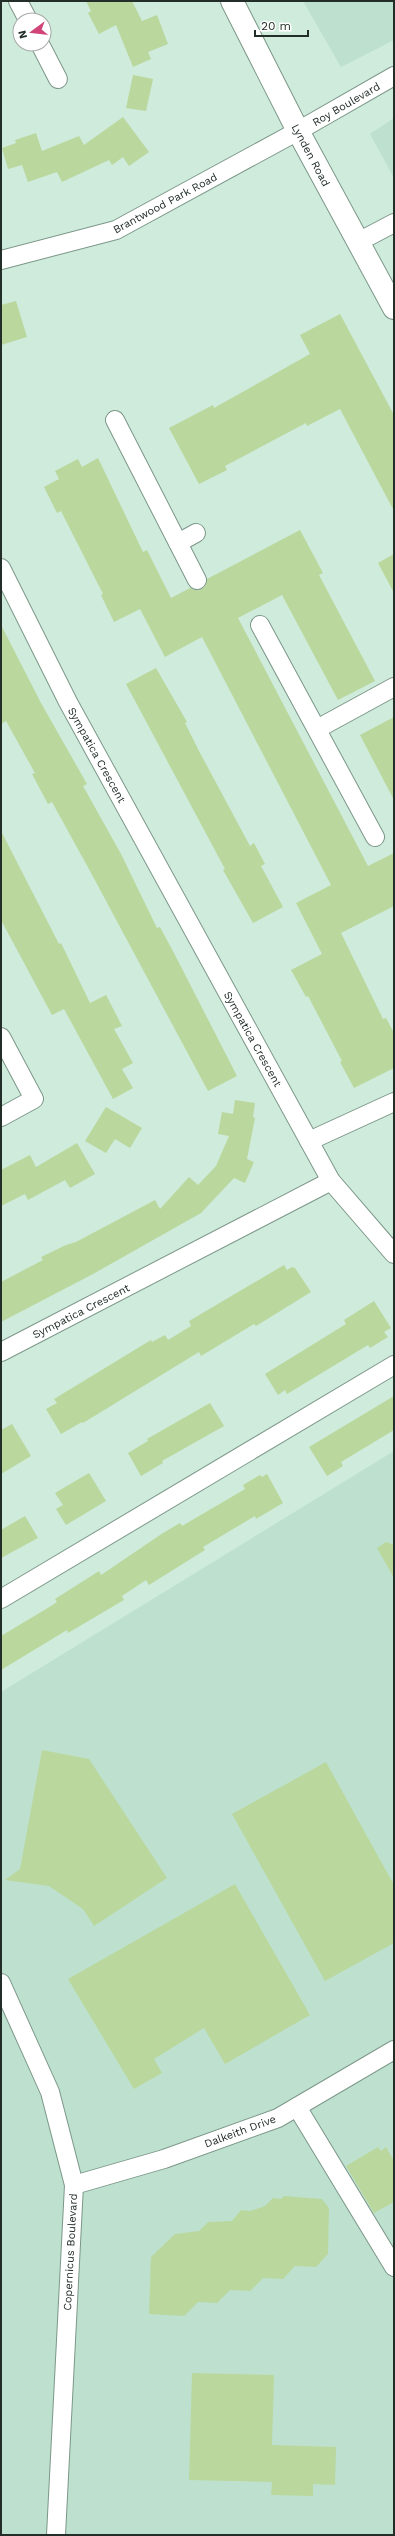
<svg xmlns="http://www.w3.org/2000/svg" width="395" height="2536" font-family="'Work Sans',sans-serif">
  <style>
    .built { fill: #bde1ce }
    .building { fill: #bad89d }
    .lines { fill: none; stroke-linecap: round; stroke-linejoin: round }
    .minor-casing { stroke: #7c9789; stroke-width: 20 }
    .major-casing { stroke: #7c9789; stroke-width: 24 }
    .minor { stroke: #fff; stroke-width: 18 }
    .major { stroke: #fff; stroke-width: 22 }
    .labels { text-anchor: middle; stroke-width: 3.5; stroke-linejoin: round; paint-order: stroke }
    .street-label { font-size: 11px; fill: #232e28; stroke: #fff }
  </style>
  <rect width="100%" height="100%" fill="#ceebdb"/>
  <g class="built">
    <path d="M303 1H394V40L341 67Z"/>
    <path d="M394 118V178L370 134Z"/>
    <path d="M394 1451V2535H1V1692Z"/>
  </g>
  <g class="building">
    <path d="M86 1H132L142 21 157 15 168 44 148 52 151 59 133 67 116 25 99 34 88 13 91 11Z"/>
    <path d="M133 75 153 79 146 111 126 108Z"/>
    <path d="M123 117 149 152 129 166 123 157 112 165 109 160 62 182 57 172 28 182 22 165 8 169 2 148 16 143 15 140 36 133 42 151 79 136 84 145Z"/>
    <path d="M16 301 27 337 1 345V305Z"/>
    <path d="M340 314 394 415V511L340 409 307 426 306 423 225 466 227 470 199 484 169 428 213 405 214 408 310 354 300 335Z"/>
    <path d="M98 458 143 552 147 550 171 598 190 588 196 590 202 589 206 585 207 579 300 530 323 573 319 575 375 681 338 700 282 595 238 618 368 866 394 853V906L341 933 383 1019 386 1018 394 1033V1068L354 1088 340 1062 342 1061 308 996 306 997 291 970 322 954 296 903 331 885 202 637 165 657 140 609 114 622 101 595 103 594 61 511 57 513 44 487 59 479 55 471 78 459 82 467Z"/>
    <path d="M394 554V593L378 563Z"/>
    <path d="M1 625 41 703 87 784 83 786 121 854 157 928 160 927 175 955 237 1076 208 1091 90 871 52 802 48 804 32 774 35 773 6 721 1 724Z"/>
    <path d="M156 668 187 722 185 723 199 751 250 846 254 843 265 864 261 866 283 907 253 923 223 870 225 869 126 684Z"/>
    <path d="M394 717V800L360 735Z"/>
    <path d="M1 831 59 944 61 943 90 1003 106 995 122 1026 114 1029 133 1063 122 1069 133 1088 113 1099 64 1009 52 1015 1 920Z"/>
    <path d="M235 1100 255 1103 253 1117 255 1118 247 1159 254 1162 245 1183 234 1178 201 1213 93 1274 1 1322V1282L43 1260 41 1257 66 1245 76 1242 155 1200 160 1209 189 1177 198 1185 216 1166 229 1136 218 1134 222 1112 233 1114Z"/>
    <path d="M106 1107 142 1128 130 1148 115 1139 106 1153 85 1141Z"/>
    <path d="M77 1143 95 1174 70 1188 65 1180 28 1200 25 1194 1 1206V1170L30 1155 36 1167Z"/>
    <path d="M284 1265 287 1270 292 1267 295 1268 311 1292 256 1326 254 1324 201 1356 199 1352 83 1423 82 1422 61 1434 46 1409 57 1403 54 1399 151 1340 152 1342 165 1335 168 1340 191 1326 189 1321Z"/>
    <path d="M374 1301 391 1328 384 1332 388 1337 370 1348 368 1345 287 1394 285 1390 278 1395 265 1374 346 1324 344 1320Z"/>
    <path d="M394 1396V1430L341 1462 343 1466 327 1476 309 1447Z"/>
    <path d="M210 1403 224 1426 162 1461 163 1463 141 1476 128 1453 148 1441 147 1439Z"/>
    <path d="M12 1424 31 1456 1 1474V1430Z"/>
    <path d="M89 1473 106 1501 66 1525 56 1509 63 1505 55 1493Z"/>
    <path d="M267 1474 283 1503 256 1519 255 1516 203 1547 205 1550 149 1585 146 1580 122 1596 124 1600 107 1610 68 1633 67 1630 1 1670V1636L51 1606 57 1602 55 1599 99 1571 101 1575 163 1533 180 1523 182 1526 240 1492 245 1489 243 1485 260 1475 262 1477Z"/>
    <path d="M25 1516 38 1538 1 1558V1530Z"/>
    <path d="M386 1542 394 1545V1578L377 1548Z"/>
    <path d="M42 1750 89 1759 167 1878 94 1926 83 1909 49 1886 5 1880 20 1869Z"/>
    <path d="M326 1762 394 1885V1943L325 1981 232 1814Z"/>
    <path d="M235 1884 310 2015 225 2064 204 2028 154 2059 162 2073 134 2089 68 1979Z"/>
    <path d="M378 2147 381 2151 386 2147 394 2161V2202L374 2213 346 2166Z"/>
    <path d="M284 2196 322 2199 329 2208 328 2254 316 2267 295 2266 283 2279 263 2278 250 2291 230 2290 217 2303 198 2302 184 2316 149 2314 151 2257 175 2234 199 2231 208 2222 232 2221 241 2210 250 2211 265 2206 273 2198 281 2199Z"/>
    <path d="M192 2373 274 2375 272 2445 336 2447 335 2485 313 2484V2496L271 2495 272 2482 189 2480Z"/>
  </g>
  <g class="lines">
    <defs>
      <g id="minor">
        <path d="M18 1 28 20"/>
        <path d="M40 44 58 79"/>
        <path d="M358 242 394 223"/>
        <path d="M1 260 116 230 298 131 394 76"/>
        <path d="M115 420 197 580"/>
        <path d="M178 543 196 533"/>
        <path d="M1 568 68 702 331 1181 394 1254"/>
        <path d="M260 625 375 837"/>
        <path d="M317 729 394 687"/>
        <path d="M1 1037 34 1099 1 1117"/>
        <path d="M309 1141 394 1102"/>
        <path d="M1 1352 331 1181"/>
        <path d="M1 1599 394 1365"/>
        <path d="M1 1983 50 2092 74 2185 56 2535"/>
        <path d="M297 2107 394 2267"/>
        <path d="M74 2185 164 2159 278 2118 394 2050"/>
      </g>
      <path id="major" d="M232 1 298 131 394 308"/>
    </defs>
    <use href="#minor" class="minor-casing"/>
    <use href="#major" class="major-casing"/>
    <use href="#minor" class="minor"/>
    <use href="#major" class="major"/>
  </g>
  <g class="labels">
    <g class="street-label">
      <text transform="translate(346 104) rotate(-30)" y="4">Roy Boulevard</text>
      <text transform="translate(311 155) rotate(62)" y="4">Lynden Road</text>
      <text transform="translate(165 203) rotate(-28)" y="4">Brantwood Park Road</text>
      <text transform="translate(97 755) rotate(61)" y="4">Sympatica Crescent</text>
      <text transform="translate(253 1039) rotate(61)" y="4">Sympatica Crescent</text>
      <text transform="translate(81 1311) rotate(-27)" y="4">Sympatica Crescent</text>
      <text transform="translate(240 2131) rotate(-20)" y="4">Dalkeith Drive</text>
      <text transform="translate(70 2252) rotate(-87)" y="4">Copernicus Boulevard</text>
    </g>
  </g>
  <rect width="395" height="2536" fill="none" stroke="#232e28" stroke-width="4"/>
  <g transform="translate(32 32) rotate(255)"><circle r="19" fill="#ffffff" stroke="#a7aba9"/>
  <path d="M0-3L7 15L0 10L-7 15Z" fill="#d04477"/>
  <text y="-6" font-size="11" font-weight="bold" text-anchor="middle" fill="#232e28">N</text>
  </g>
  <path d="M255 30v6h53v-6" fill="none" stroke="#232e28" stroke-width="2"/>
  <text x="261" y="30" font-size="12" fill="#232e28" stroke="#ffffff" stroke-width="3" paint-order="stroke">20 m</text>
</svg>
